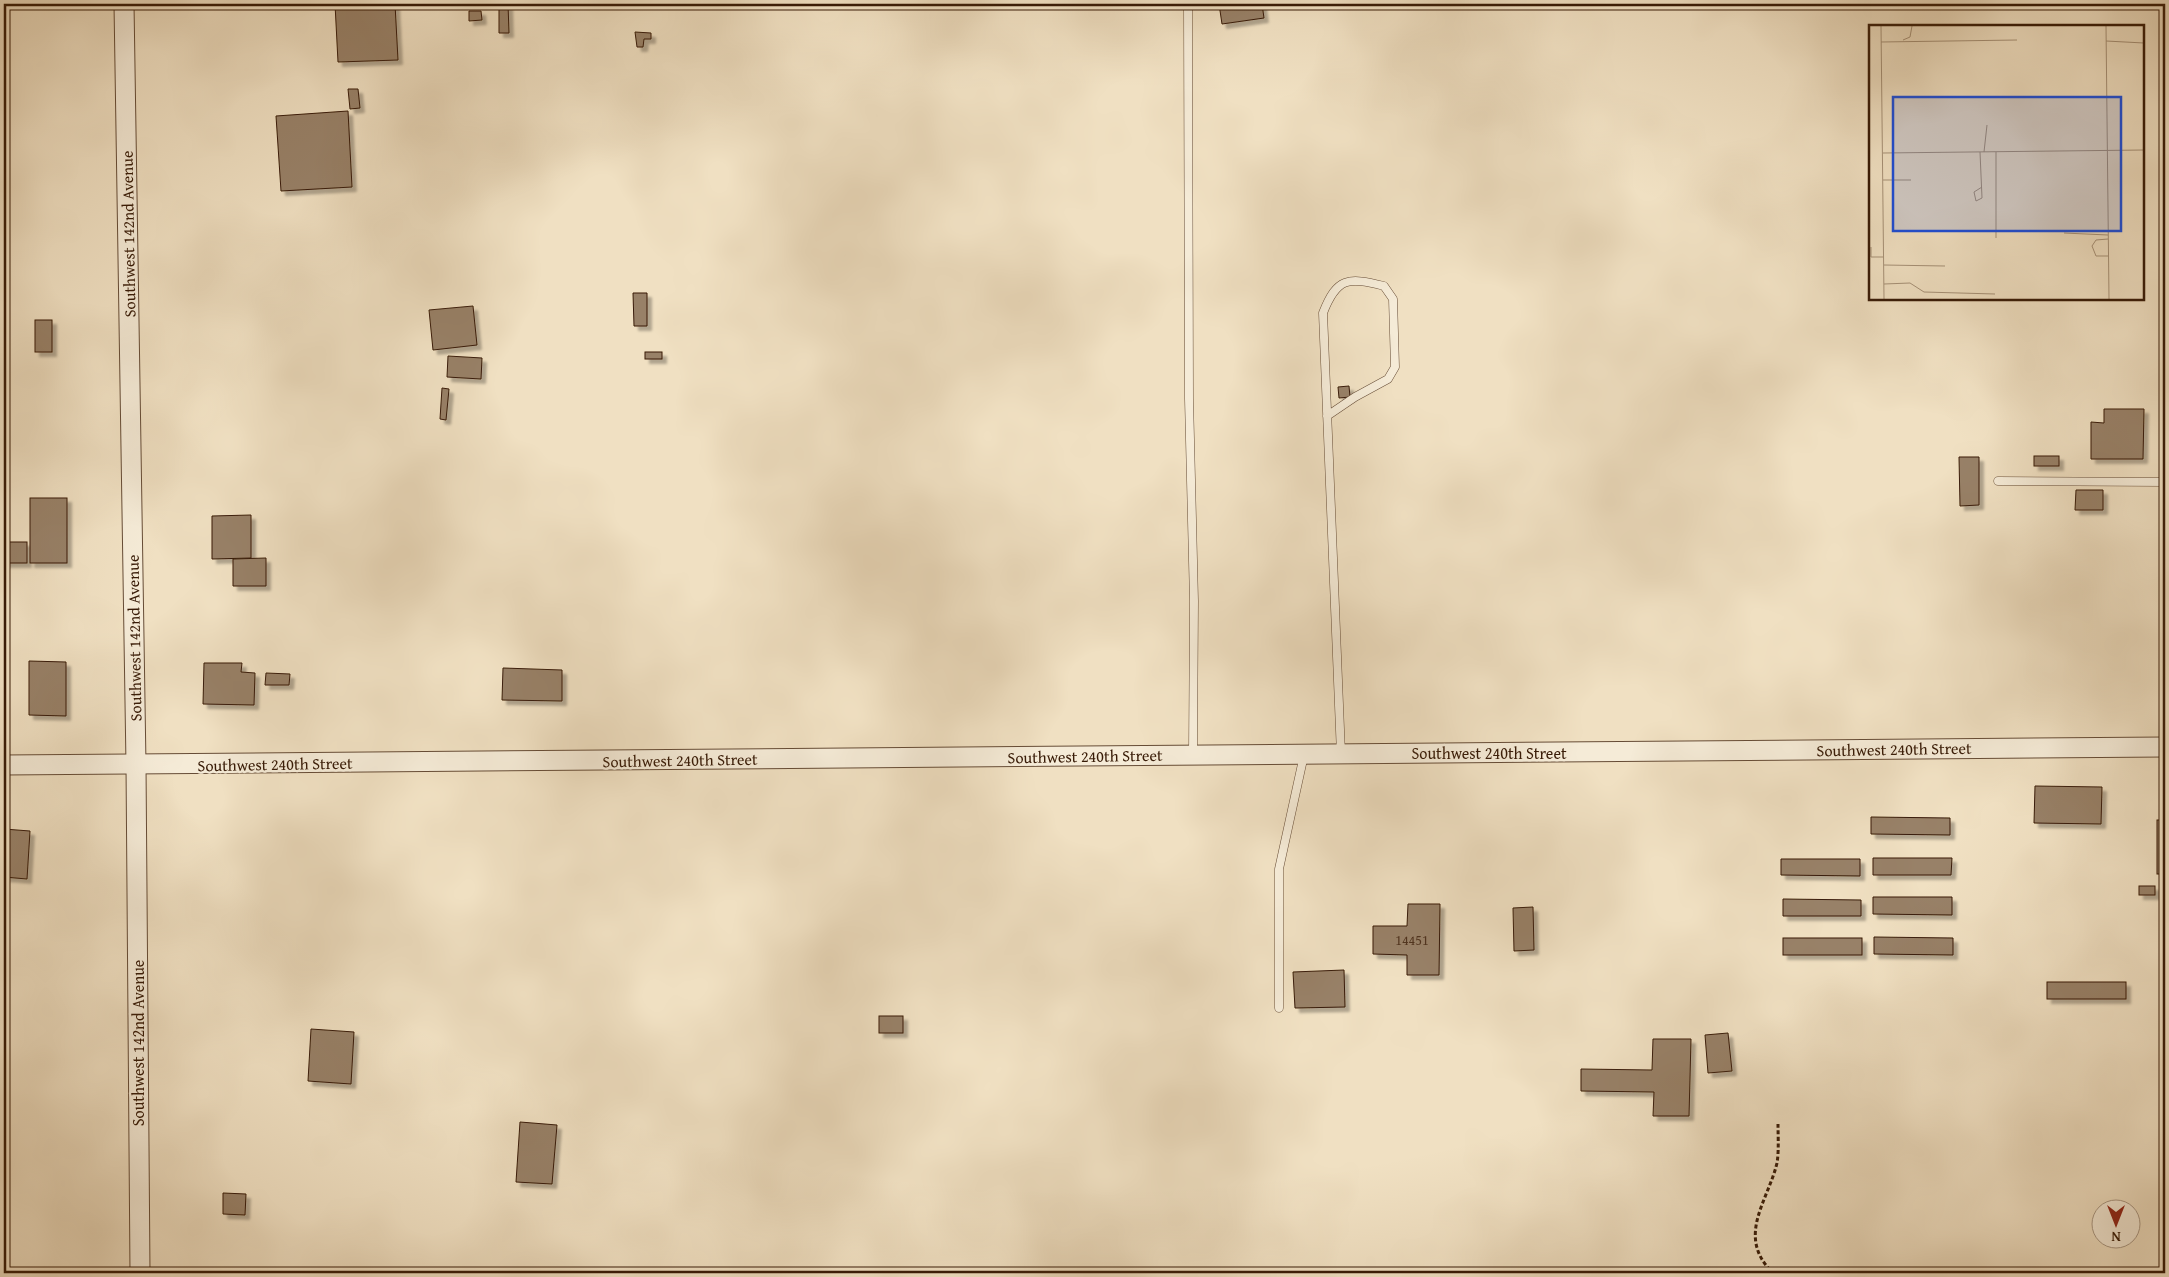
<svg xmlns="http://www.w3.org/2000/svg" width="2169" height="1277" font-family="'Gentium Book Plus',serif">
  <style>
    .building { fill: #988168; stroke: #381b07; filter: url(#shadow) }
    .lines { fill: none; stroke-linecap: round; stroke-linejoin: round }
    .service-casing { stroke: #664c36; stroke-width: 9 }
    .tertiary-casing { stroke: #664c36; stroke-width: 21 }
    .path { stroke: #381b07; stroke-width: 3; stroke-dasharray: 4 2.5; stroke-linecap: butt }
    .service { stroke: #f5ebd7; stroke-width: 8 }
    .tertiary { stroke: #f5ebd7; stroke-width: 19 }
    .labels { text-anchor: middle; stroke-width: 4.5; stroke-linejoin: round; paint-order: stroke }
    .number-label { font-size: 14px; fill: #50341f }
    .street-label { font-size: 16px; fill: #381b07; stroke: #f5ebd7 }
    .inset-road { fill: none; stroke: #a69177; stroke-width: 1 }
    .view { fill: #1d4ed8; fill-opacity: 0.15; stroke: #1d4ed8; stroke-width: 2.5 }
    .inset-edge { fill: none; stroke: #381b07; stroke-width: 2.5 }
  </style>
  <defs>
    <filter id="shadow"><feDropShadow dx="4.5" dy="4.5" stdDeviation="1" flood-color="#0004"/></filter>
  </defs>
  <rect width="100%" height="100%" fill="#f0e0c2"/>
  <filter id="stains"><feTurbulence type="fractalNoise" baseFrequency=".004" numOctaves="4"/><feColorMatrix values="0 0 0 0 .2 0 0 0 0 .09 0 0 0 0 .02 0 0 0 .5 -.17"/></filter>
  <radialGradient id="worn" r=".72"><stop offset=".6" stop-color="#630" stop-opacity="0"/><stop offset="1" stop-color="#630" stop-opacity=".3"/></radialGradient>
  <g class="building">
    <path d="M335 4H395L398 60 338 62Z"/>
    <path d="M508 4 509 33H499V5Z"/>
    <path d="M1219 4H1262L1264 18 1222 24Z"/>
    <path d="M469 11H481L482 20 469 21Z"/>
    <path d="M635 32 651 33V39H644L643 47H637Z"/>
    <path d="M348 89H358L360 108 350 109Z"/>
    <path d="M348 111 352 187 281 191 276 116Z"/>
    <path d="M633 293H647V326H634Z"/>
    <path d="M473 306 477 345 433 350 429 310Z"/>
    <rect x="35" y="320" width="17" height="32"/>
    <rect x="645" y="352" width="17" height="7"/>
    <path d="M448 356 482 358 481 379 447 377Z"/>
    <path d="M1349 386 1350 397 1339 398 1338 387Z"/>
    <path d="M442 388 449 389 446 420 440 419Z"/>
    <path d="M2104 409H2144L2143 459H2091V422L2104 423Z"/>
    <rect x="2034" y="456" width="25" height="10"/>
    <path d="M1959 457H1979V505L1960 506Z"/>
    <path d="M2076 490H2103V510H2075Z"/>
    <rect x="30" y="498" width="37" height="65"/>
    <path d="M251 515V558L212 559V516Z"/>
    <rect x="4" y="542" width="23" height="21"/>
    <path d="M266 558V586H233V559Z"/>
    <path d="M29 661 66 662V716L29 715Z"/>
    <path d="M204 663H242L241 672 255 673 254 705 203 704Z"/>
    <path d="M503 668 562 670V701L502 700Z"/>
    <path d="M266 673 290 674 289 685H265Z"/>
    <path d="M2035 786 2102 787 2101 824 2034 823Z"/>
    <path d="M1871 817 1950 818V835L1871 834Z"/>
    <rect x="2157" y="820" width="8" height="54"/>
    <path d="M4 829 30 831 27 879 4 877Z"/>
    <path d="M1873 858H1952L1951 875H1873Z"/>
    <path d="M1781 859H1860V876L1781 875Z"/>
    <rect x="2139" y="886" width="16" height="9"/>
    <path d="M1873 897H1952V915L1873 914Z"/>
    <path d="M1783 899 1861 900V916H1783Z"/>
    <path d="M1408 904H1440L1439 975H1407V955L1373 954V926H1407Z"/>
    <path d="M1533 907 1534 950 1514 951 1513 908Z"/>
    <path d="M1874 937 1953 938V955L1874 954Z"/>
    <rect x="1783" y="938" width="79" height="17"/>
    <path d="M1344 970 1345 1007 1295 1008 1293 972Z"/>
    <rect x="2047" y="982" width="79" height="17"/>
    <rect x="879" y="1016" width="24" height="17"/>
    <path d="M311 1029 354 1032 351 1084 308 1081Z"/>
    <path d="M1728 1033 1732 1071 1708 1073 1705 1035Z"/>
    <path d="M1653 1039H1691L1689 1116H1653L1654 1092 1581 1091V1069L1652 1070Z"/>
    <path d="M520 1122 557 1125 552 1184 516 1182Z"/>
    <path d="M223 1193 246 1194 245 1215 223 1214Z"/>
  </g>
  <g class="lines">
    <defs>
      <g id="service">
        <path d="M1188 4 1189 399 1194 601 1193 754"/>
        <path d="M1327 416 1355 397 1388 379 1395 367 1393 299 1384 286C1348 277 1337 277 1323 313L1341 754"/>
        <path d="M1998 481 2165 482"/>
        <path d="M1279 1008V869L1304 755"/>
      </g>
      <g id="tertiary">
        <path d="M124 4 136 765 140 1273"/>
        <path d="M4 765 2165 747"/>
      </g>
    </defs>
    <use href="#service" class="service-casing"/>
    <use href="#tertiary" class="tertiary-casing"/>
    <path class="path" d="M1778 1124C1778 1136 1779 1151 1777 1163 1768 1201 1736 1236 1772 1272L1876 1273"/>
    <use href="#service" class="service"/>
    <use href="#tertiary" class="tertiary"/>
  </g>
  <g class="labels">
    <g class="number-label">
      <text x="1412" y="945">14451</text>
    </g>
    <g class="street-label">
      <text transform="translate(128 234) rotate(-91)" y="6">Southwest 142nd Avenue</text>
      <text transform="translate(134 638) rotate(-91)" y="6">Southwest 142nd Avenue</text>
      <text transform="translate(1894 749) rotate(-1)" y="6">Southwest 240th Street</text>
      <text x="1489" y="759">Southwest 240th Street</text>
      <text transform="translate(1085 756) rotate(-1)" y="6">Southwest 240th Street</text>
      <text transform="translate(680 760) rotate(-1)" y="6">Southwest 240th Street</text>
      <text transform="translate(275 764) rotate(-1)" y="6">Southwest 240th Street</text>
      <text transform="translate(138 1043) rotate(-90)" y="6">Southwest 142nd Avenue</text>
    </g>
  </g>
  <g transform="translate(1869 25)">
    <rect width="275" height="275" fill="#f0e0c2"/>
    <path class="inset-road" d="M12 1 15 274M237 1 240 274M34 15 41 12 43 1M237 16 275 18M12 17 148 15M111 127 113 173 107 176 105 167 113 162M115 127 118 100M127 127V213M14 128 275 125M14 155H42M195 208 239 210M239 214 227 215 223 221 227 231H240M2 222V232H15M15 240 76 241M15 259 41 258 55 267 126 269"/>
    <path class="view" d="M24 72H252V206H24Z"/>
    <rect width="275" height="275" class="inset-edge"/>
  </g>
  <rect width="2169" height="1277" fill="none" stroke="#f0e0c2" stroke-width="20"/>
  <rect x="5" y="5" width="2159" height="1267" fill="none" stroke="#381b07" stroke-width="2.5"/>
  <rect x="10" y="10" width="2149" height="1257" fill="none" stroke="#381b07"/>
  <g transform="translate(2116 1224) rotate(180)"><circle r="24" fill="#f5ebd7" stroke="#a99884"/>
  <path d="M0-4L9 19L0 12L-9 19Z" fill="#8f2418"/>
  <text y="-8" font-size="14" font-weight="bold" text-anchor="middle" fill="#381b07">N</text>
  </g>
  <rect width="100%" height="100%" filter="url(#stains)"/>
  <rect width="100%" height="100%" fill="url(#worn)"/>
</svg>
